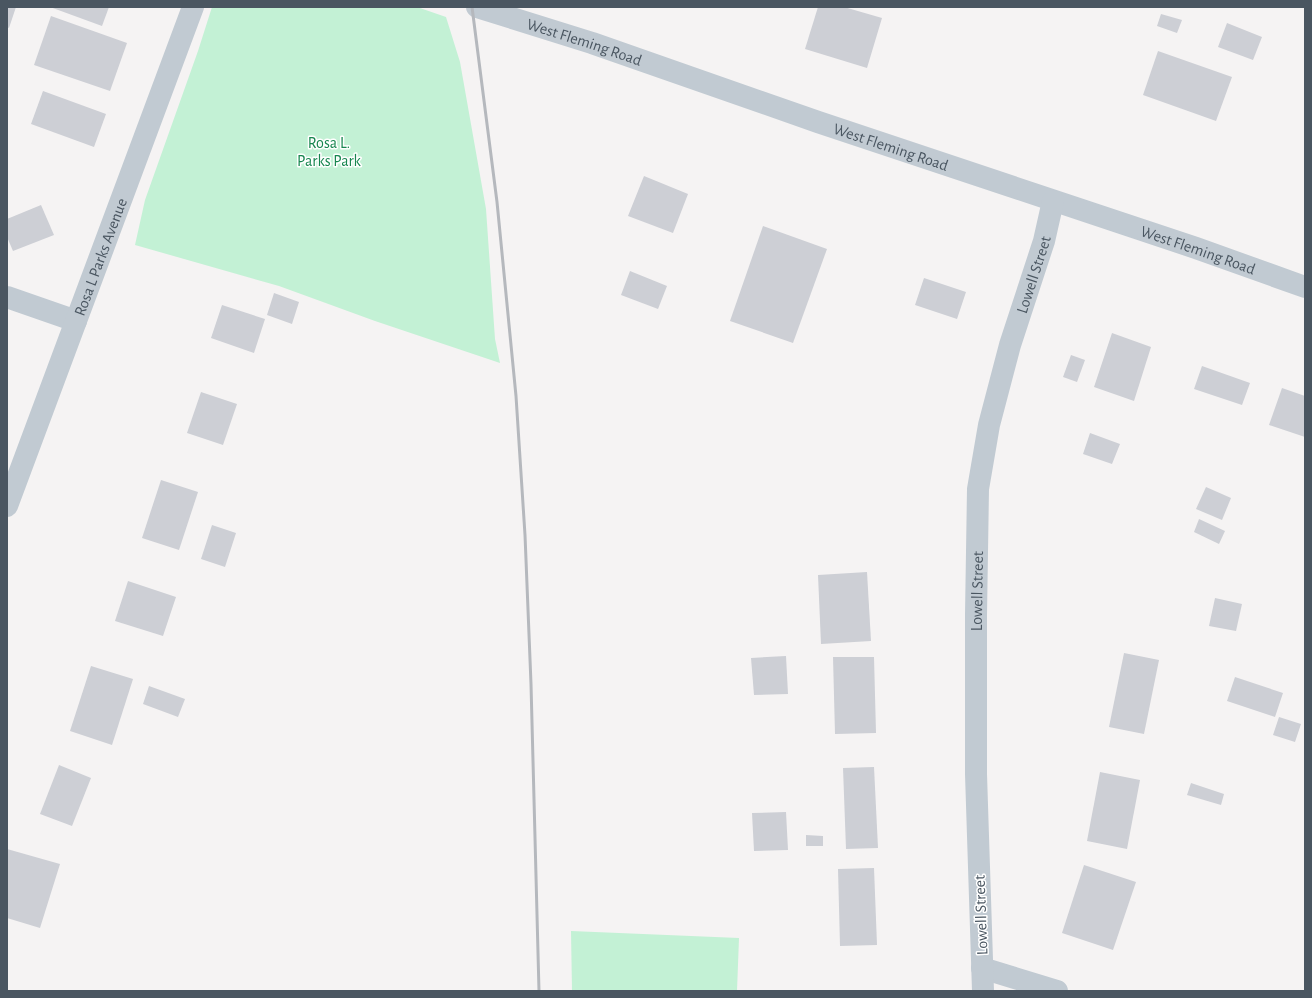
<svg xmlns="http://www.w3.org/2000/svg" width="1312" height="998" font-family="'Alegreya Sans',sans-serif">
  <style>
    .green { fill: #c3f1d5 }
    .building { fill: #cdcfd5 }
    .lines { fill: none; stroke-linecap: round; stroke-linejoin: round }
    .minor { stroke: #c1cad2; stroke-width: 22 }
    .tertiary { stroke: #c1cad2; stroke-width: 22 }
    .rail { stroke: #b5b8bd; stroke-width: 3 }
    .labels { text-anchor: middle; stroke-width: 3; stroke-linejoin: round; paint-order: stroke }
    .street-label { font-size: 16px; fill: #4a5661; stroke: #fff }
    .park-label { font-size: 16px; fill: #17864f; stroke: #fff }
  </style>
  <rect width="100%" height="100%" fill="#f5f3f3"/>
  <g class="green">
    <path d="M212 7H417L446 17 460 62 486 209 495 339 500 363 375 321 279 286 135 245 145 200 198 51Z"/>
    <path d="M571 931 739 938 737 991H572Z"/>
  </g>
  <g class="building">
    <path d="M7 7H16L9 28 7 27Z"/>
    <path d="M50 7H109L102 26Z"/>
    <path d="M818 7H844L882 18 867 68 805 49Z"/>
    <path d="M1161 14 1182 20 1177 33 1157 26Z"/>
    <path d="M51 16 127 43 110 91 34 65Z"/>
    <path d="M1227 23 1262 37 1253 60 1218 47Z"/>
    <path d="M1158 51 1232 77 1216 121 1143 95Z"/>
    <path d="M43 91 106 114 94 147 31 124Z"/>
    <path d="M644 176 688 194 673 233 628 216Z"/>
    <path d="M41 205 54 235 13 251 7 237V219Z"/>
    <path d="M763 226 827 249 793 343 730 321Z"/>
    <path d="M630 271 667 286 658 309 621 295Z"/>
    <path d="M924 278 966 292 957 319 915 305Z"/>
    <path d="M274 293 299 302 292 324 267 315Z"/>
    <path d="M222 305 265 319 254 353 211 338Z"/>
    <path d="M1112 333 1151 347 1134 401 1094 387Z"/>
    <path d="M1071 355 1085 360 1077 382 1063 377Z"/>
    <path d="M1202 366 1250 383 1242 405 1194 389Z"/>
    <path d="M1282 388 1305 396V437L1269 425Z"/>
    <path d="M201 392 237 404 223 445 187 433Z"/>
    <path d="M1090 433 1120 444 1112 464 1083 454Z"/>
    <path d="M161 480 198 492 179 550 142 538Z"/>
    <path d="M1206 487 1231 498 1222 520 1196 509Z"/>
    <path d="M1199 519 1225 531 1219 544 1194 532Z"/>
    <path d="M212 525 236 533 225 567 201 559Z"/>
    <path d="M867 572 871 641 821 644 818 575Z"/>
    <path d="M128 581 176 597 163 636 115 621Z"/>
    <path d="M1215 598 1242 604 1236 631 1209 626Z"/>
    <path d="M1124 653 1159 660 1144 734 1109 727Z"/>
    <path d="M786 656 788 694 754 695 751 658Z"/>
    <path d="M833 657H874L876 733 835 734Z"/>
    <path d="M91 666 133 679 112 745 70 731Z"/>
    <path d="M1235 677 1283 693 1275 717 1227 701Z"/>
    <path d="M149 686 185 699 178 717 143 704Z"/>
    <path d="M1279 717 1301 724 1295 742 1273 735Z"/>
    <path d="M59 765 91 778 72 826 40 814Z"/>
    <path d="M874 767 878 848 846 849 843 768Z"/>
    <path d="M1100 772 1140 780 1127 849 1087 841Z"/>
    <path d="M1191 783 1224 794 1221 805 1187 795Z"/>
    <path d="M786 812 788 850 754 851 752 813Z"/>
    <path d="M806 835 823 836V846H806Z"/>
    <path d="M7 849 60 864 40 928 7 918Z"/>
    <path d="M1084 865 1136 882 1113 950 1062 933Z"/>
    <path d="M874 868 877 945 840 946 838 869Z"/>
  </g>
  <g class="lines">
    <g class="minor">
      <path id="s1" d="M477 7 592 43 818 122 1196 248 1305 287"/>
      <path d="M7 297 76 321"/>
      <path d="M982 968 1057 991"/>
      <path id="s2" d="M983 991 976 774V615L978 489 989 425 1010 345 1044 241 1053 201"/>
    </g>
    <path class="tertiary" id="s3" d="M7 506 193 7"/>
    <path class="rail" d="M472 7 497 202 516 396 525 535 531 684 539 991"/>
  </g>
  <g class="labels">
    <g class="street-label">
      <text dy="6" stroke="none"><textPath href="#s1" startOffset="113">West Fleming Road</textPath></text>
      <text dy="6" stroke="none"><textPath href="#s1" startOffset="437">West Fleming Road</textPath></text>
      <text dy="6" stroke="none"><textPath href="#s1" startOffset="761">West Fleming Road</textPath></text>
      <text dy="6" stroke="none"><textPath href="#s3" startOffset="266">Rosa L Parks Avenue</textPath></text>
      <text dy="6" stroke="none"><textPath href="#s2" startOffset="724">Lowell Street</textPath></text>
      <text dy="6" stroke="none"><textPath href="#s2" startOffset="400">Lowell Street</textPath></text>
      <text transform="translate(980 915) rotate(-92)" y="6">Lowell Street</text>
    </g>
    <g class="park-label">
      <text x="329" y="148">Rosa L.<tspan x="329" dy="18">Parks Park</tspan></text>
    </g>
  </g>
  <rect width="1312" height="998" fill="none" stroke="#4a5661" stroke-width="16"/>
</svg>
